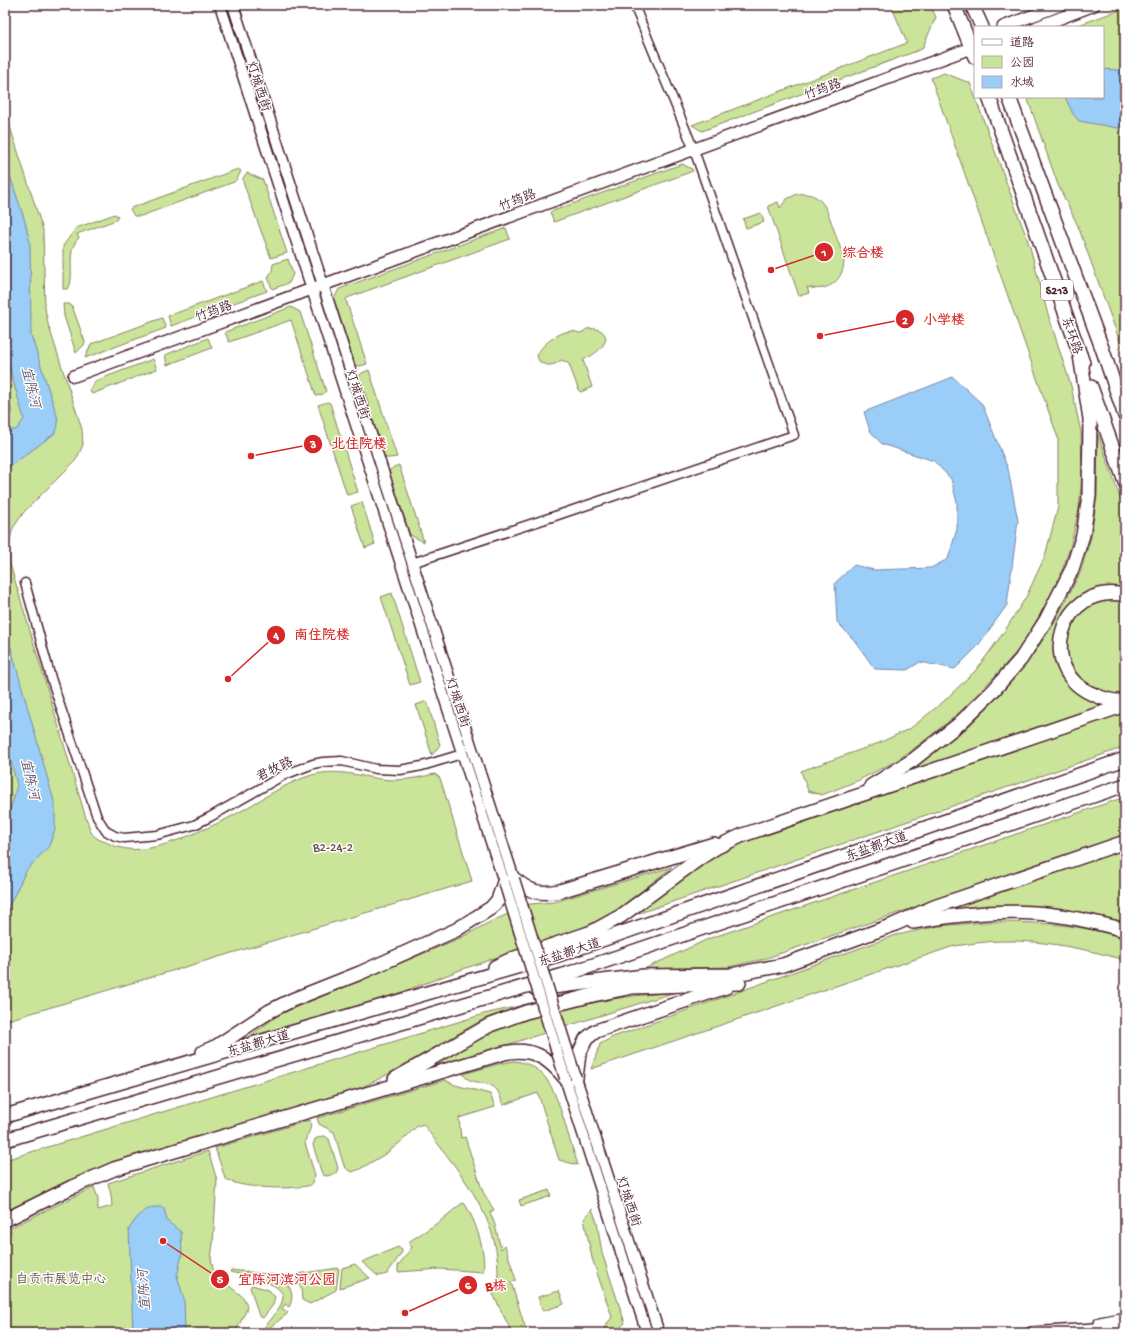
<svg xmlns="http://www.w3.org/2000/svg" width="1130" height="1338" font-family="'Gochi Hand','LXGW WenKai TC',sans-serif">
  <style>
    .green { fill: #cae49a; stroke: #8a8262 }
    .water { fill: #9acef8; stroke: #7a88a6 }
    .lines { fill: none; stroke-linecap: round; stroke-linejoin: round }
    .minor-casing { stroke: #4a1f2b; stroke-width: 11 }
    .tertiary-casing { stroke: #4a1f2b; stroke-width: 13 }
    .secondary-casing { stroke: #4a1f2b; stroke-width: 14 }
    .trunk-casing { stroke: #4a1f2b; stroke-width: 16 }
    .minor { stroke: #fff; stroke-width: 8 }
    .tertiary { stroke: #fff; stroke-width: 10 }
    .secondary { stroke: #fff; stroke-width: 11 }
    .trunk { stroke: #fff; stroke-width: 13 }
    .tertiary-bridge-casing { stroke: #4a1f2b; stroke-width: 13; stroke-linecap: butt }
    .tertiary-bridge { stroke: #fff; stroke-width: 10 }
    .labels { text-anchor: middle; stroke-width: 3; stroke-linejoin: round; paint-order: stroke }
    .shield { fill: #fff; stroke: #80626b; stroke-width: 1 }
    .shield-label { font-size: 12px; font-weight: bold; fill: #4a1f2b }
    .street-label { font-size: 13px; fill: #4a1f2b; stroke: #fff }
    .park-label { font-size: 13px; fill: #6a5047; stroke: #fff }
    .water-label { font-size: 14px; font-style: italic; fill: #625468; stroke: #fff }
    .leader { fill: none; stroke: #d62828; stroke-width: 1.5 }
    .callout-dot { fill: #d62828; stroke: #fff; stroke-width: 1.5 }
    .mark-label { font-size: 12px; text-anchor: middle; font-weight: bold; fill: #fff }
    .callout-label { font-size: 14px; text-anchor: middle; font-weight: bold; fill: #d62828; stroke: #fff; stroke-width: 3; stroke-linejoin: round; paint-order: stroke }
  </style>
  <rect width="100%" height="100%" fill="#fff"/>
  <filter id="ink" filterUnits="userSpaceOnUse"><feTurbulence type="fractalNoise" baseFrequency=".025" numOctaves="2"/><feDisplacementMap in="SourceGraphic" scale="8" xChannelSelector="R" yChannelSelector="G"/><feConvolveMatrix kernelMatrix="1 2 1 2 8 2 1 2 1" color-interpolation-filters="sRGB"/></filter>
  <g filter="url(#ink)">
    <g class="green">
      <path d="M891 5H930L936 17 922 49 702 131 692 125 907 43Z"/>
      <path d="M1125 8V356L1078 226 1058 185 1027 97H1103V27H1073Z"/>
      <path d="M944 73 970 83 1030 247 1047 311 1071 386 1081 432 1082 475 1079 509 1070 548 1058 582 1041 613 1021 647 991 680 959 713 924 741 896 761 857 781 822 795 808 791 801 771 879 743 911 728 944 701 976 670 1004 632 1026 597 1045 556 1058 507V438L931 78Z"/>
      <path d="M5 111 43 230 45 308 48 324 82 429 83 445 76 460 24 512 13 528 9 543 10 564 86 818C88 822 89 828 91 832 95 839 101 840 108 843 131 855 155 848 178 840 198 832 218 824 236 814 261 800 285 783 312 775 340 767 365 779 393 780 407 780 421 777 435 774L440 778 472 881 5 1021V415L12 412 5 389Z"/>
      <path d="M682 164 692 169 693 171 554 222 550 212Z"/>
      <path d="M238 169 241 171 237 179 234 182 141 216H134L130 209 131 208Z"/>
      <path d="M247 173 263 180 287 253 271 258 243 182V178Z"/>
      <path d="M797 194C823 191 827 210 834 230 837 240 842 250 844 260 844 281 827 293 807 287L809 293 799 296 768 206 778 202 780 208 787 199Z"/>
      <path d="M761 213 764 222 746 228 743 219Z"/>
      <path d="M115 214 118 216 116 220 77 234 79 238C66 250 74 269 70 285L67 289H63V246L76 228Z"/>
      <path d="M506 228 510 239 347 298 346 300 367 364 360 366 355 365 334 299 339 289Z"/>
      <path d="M288 259 293 274 289 283 272 289 268 277 272 271 273 264Z"/>
      <path d="M263 281 267 291 171 326 168 316Z"/>
      <path d="M63 304H69L72 306 85 342V344L76 353 64 316Z"/>
      <path d="M291 307 300 312 326 391 323 394 316 396 291 320 229 342 225 332Z"/>
      <path d="M162 318 166 328 85 358 91 344Z"/>
      <path d="M587 329C595 328 604 329 606 338 604 349 593 355 583 360L592 387 581 392 579 391 569 364 562 360C554 365 548 368 539 361L537 356C540 345 560 331 572 331 575 331 577 333 581 333Z"/>
      <path d="M208 338 212 348 167 365 165 355Z"/>
      <path d="M153 359 157 369 92 394 90 391 95 381Z"/>
      <path d="M369 370 397 457 390 458H385L359 376 362 373Z"/>
      <path d="M328 402 330 403 358 492 347 495 318 405Z"/>
      <path d="M1098 434 1125 512V588H1110L1096 591 1069 609 1058 669C1073 691 1083 698 1109 705L895 779 966 729 999 696 1026 664 1052 627 1080 573 1091 537 1097 496Z"/>
      <path d="M399 465 424 542 410 535 389 471 394 467Z"/>
      <path d="M362 502 375 544 365 548 351 506Z"/>
      <path d="M392 593 420 682 410 685 381 597Z"/>
      <path d="M1101 600 1125 601V694L1103 693 1078 678 1069 665 1067 652V636L1079 611Z"/>
      <path d="M427 701 440 745 432 755 416 705Z"/>
      <path d="M1125 711V747L628 917 702 862 743 843Z"/>
      <path d="M1125 797V835L764 959 728 967 644 969 708 939Z"/>
      <path d="M1125 846V922C1095 916 1065 908 1034 907 1003 905 971 908 939 910Z"/>
      <path d="M672 867 612 914 580 929 463 969 394 995 246 1039 280 1014 460 938 490 922 530 904 554 902Z"/>
      <path d="M985 922C1032 922 1080 923 1125 939V960C1085 949 1045 940 1003 941 987 941 970 944 954 946L591 1069 600 1044 613 1037 896 935 939 926Z"/>
      <path d="M673 993 426 1070C451 1054 476 1038 503 1027 521 1020 540 1015 559 1011 597 1001 634 994 673 993Z"/>
      <path d="M532 1003 484 1019 383 1077 360 1088 122 1162 5 1215V1160L484 1014Z"/>
      <path d="M514 1061C547 1064 555 1093 564 1120 568 1135 573 1150 578 1165L559 1160 538 1093 503 1105C501 1100 500 1094 497 1090 489 1079 469 1086 463 1074L502 1063Z"/>
      <path d="M445 1080 455 1085 490 1094 495 1107 459 1118 461 1138 465 1137 483 1192 494 1210 490 1212 495 1225 501 1249 505 1245 516 1280 511 1282 527 1333H512L492 1292C493 1285 498 1280 498 1272 498 1213 456 1169 423 1124L416 1127 403 1140 387 1153 360 1169 352 1172 348 1170 344 1166 334 1132 319 1124 317 1118Z"/>
      <path d="M310 1120C313 1131 306 1133 305 1143L315 1175 314 1178 311 1185C295 1190 236 1189 225 1178L215 1148Z"/>
      <path d="M322 1136H325L329 1139 338 1168 336 1173 327 1176 323 1175 321 1171 313 1145 315 1139Z"/>
      <path d="M208 1151 217 1180 213 1244 211 1258 213 1269 218 1277 243 1297 247 1305 246 1311 235 1333H5V1231L7 1233 11 1232 10 1228 94 1187 98 1198V1210L112 1206 111 1195 108 1183Z"/>
      <path d="M549 1190 551 1196 521 1206 519 1200Z"/>
      <path d="M464 1203C475 1218 487 1254 483 1272L440 1269 398 1272V1266L412 1247 409 1244 410 1241 439 1222 461 1204Z"/>
      <path d="M592 1209 597 1222 602 1253 625 1323 615 1333 604 1328 612 1317 592 1258 584 1219Z"/>
      <path d="M398 1247 402 1250V1252L387 1274 378 1276 362 1262Z"/>
      <path d="M355 1264 370 1278 340 1288 342 1268Z"/>
      <path d="M338 1268 339 1269 336 1290 310 1304 302 1300 301 1288 295 1278 297 1274Z"/>
      <path d="M231 1270 276 1275 275 1278 270 1276 268 1279 279 1284 281 1279C291 1285 295 1296 289 1307L285 1304 282 1309 288 1312 287 1314 263 1333H259C266 1326 282 1308 283 1298 284 1282 242 1275 230 1272Z"/>
      <path d="M252 1285 269 1290 275 1297 273 1305 263 1318 259 1316 250 1287Z"/>
      <path d="M559 1291 564 1304 543 1311 542 1310 538 1297Z"/>
    </g>
    <g class="water">
      <path d="M1103 69 1115 70 1125 69V133L1118 128 1079 121 1073 114 1065 97H1103Z"/>
      <path d="M5 161 24 218 30 243 31 335 57 416 58 427 54 434 5 470V433L17 429 24 419 5 352Z"/>
      <path d="M953 377 982 404 1008 469 1018 521 1007 605 977 647 955 669 920 662 907 670 875 669 854 640 837 622 835 583 854 565 874 570 931 568 948 559 957 529V503L951 479 934 461 882 444 870 431 864 412Z"/>
      <path d="M5 627 55 805V829L49 846 26 871 5 914V820L13 801 17 785 5 738Z"/>
      <path d="M154 1207H161L164 1209 167 1221 181 1232 182 1255 177 1276 184 1299 185 1333H133L129 1229C137 1217 141 1211 154 1207Z"/>
    </g>
    <g class="lines">
      <defs>
        <g id="minor">
          <path d="M412 563 558 515 794 435 694 150 634 5"/>
          <path d="M25 583 51 678 97 817 106 831 115 836 124 838 157 835 194 825 210 817 284 775 313 764 323 762 342 761 376 769 400 770 422 766 462 754"/>
        </g>
        <g id="tertiary">
          <path d="M220 5 504 882"/>
          <path d="M233 5 514 879"/>
          <path d="M565 1078 647 1333"/>
          <path d="M576 1078 659 1333"/>
        </g>
        <g id="secondary">
          <path d="M1003 27 1060 5"/>
          <path d="M1037 27 1094 5"/>
          <path d="M74 376 971 48"/>
          <path d="M1100 1323 1125 1318"/>
          <path d="M1031 1333 1125 1327"/>
        </g>
        <g id="trunk">
          <path d="M954 5 975 57"/>
          <path d="M972 5 982 27"/>
          <path d="M989 97 1083 363"/>
          <path d="M1009 97 1102 348 1125 416"/>
          <path d="M1091 387 1125 482"/>
          <path d="M1125 595C1061 581 1033 671 1095 695 1104 699 1115 702 1125 701"/>
          <path d="M871 786 913 760 959 724 992 692 1021 659 1046 620 1072 569 1083 535 1089 496 1090 419 1080 355"/>
          <path d="M514 879C531 892 538 895 560 891L714 844"/>
          <path d="M913 922C953 915 994 910 1035 913 1065 915 1095 922 1125 930"/>
          <path d="M495 967 512 959 592 932 621 916 700 858 717 847 743 835 1125 705"/>
          <path d="M536 989 644 976 731 975 783 965 893 925 934 907 1125 842"/>
          <path d="M203 1052 217 1046 270 1011 292 1000 360 973 456 930 491 908 498 900 504 882"/>
          <path d="M576 1078 579 1054 586 1039 596 1031 726 987"/>
          <path d="M395 1079 490 1025 526 1012 593 995 633 987 739 983"/>
          <path d="M5 1116 561 954 1125 759"/>
          <path d="M5 1140 567 974 1125 785"/>
          <path d="M5 1220 72 1187 114 1169 504 1053C531 1047 548 1057 565 1078"/>
        </g>
      </defs>
      <use href="#minor" class="minor-casing"/>
      <use href="#tertiary" class="tertiary-casing"/>
      <use href="#secondary" class="secondary-casing"/>
      <use href="#trunk" class="trunk-casing"/>
      <use href="#minor" class="minor"/>
      <use href="#tertiary" class="tertiary"/>
      <use href="#secondary" class="secondary"/>
      <use href="#trunk" class="trunk"/>
      <defs>
        <g id="tertiary-bridge">
          <path d="M514 879 576 1078"/>
          <path d="M504 882 565 1078"/>
        </g>
      </defs>
      <use href="#tertiary-bridge" class="tertiary-bridge-casing"/>
      <use href="#tertiary-bridge" class="tertiary-bridge"/>
    </g>
  </g>
  <g class="labels">
    <rect class="shield" x="1041" y="280" width="32" height="20" rx="3"/>
    <g class="shield-label">
      <text x="1057" y="294">S213</text>
    </g>
    <g class="street-label">
      <text transform="translate(260 86) rotate(72)" y="5">灯城西街</text>
      <text transform="translate(822 88) rotate(-20)" y="5">竹筠路</text>
      <text transform="translate(517 199) rotate(-21)" y="5">竹筠路</text>
      <text transform="translate(213 310) rotate(-20)" y="5">竹筠路</text>
      <text transform="translate(1073 335) rotate(71)" y="5">东环路</text>
      <text transform="translate(359 394) rotate(72)" y="5">灯城西街</text>
      <text transform="translate(459 702) rotate(72)" y="5">灯城西街</text>
      <text transform="translate(274 768) rotate(-26)" y="5">君牧路</text>
      <text transform="translate(876 845) rotate(-19)" y="5">东盐都大道</text>
      <text transform="translate(569 951) rotate(-18)" y="5">东盐都大道</text>
      <text transform="translate(258 1042) rotate(-16)" y="5">东盐都大道</text>
      <text transform="translate(630 1201) rotate(72)" y="5">灯城西街</text>
    </g>
    <g class="park-label">
      <text x="333" y="851">B2-24-2</text>
      <text x="61" y="1283">自贡市展览中心</text>
    </g>
    <g class="water-label">
      <text transform="translate(32 387) rotate(76)" y="5">宜陈河</text>
      <text transform="translate(31 779) rotate(77)" y="5">宜陈河</text>
      <text transform="translate(143 1290) rotate(-94)" y="5">宜陈河</text>
    </g>
  </g>
  <path class="leader" d="M771 270L824 252M820 336L905 319M251 456L313 444M228 679L276 635M163 1241L220 1279M405 1313L468 1285"/>
  <g class="callout-dot">
    <circle cx="771" cy="270" r="4"/>
    <circle cx="820" cy="336" r="4"/>
    <circle cx="251" cy="456" r="4"/>
    <circle cx="228" cy="679" r="4"/>
    <circle cx="163" cy="1241" r="4"/>
    <circle cx="405" cy="1313" r="4"/>
    <circle cx="824" cy="252" r="10"/>
    <circle cx="905" cy="319" r="10"/>
    <circle cx="313" cy="444" r="10"/>
    <circle cx="276" cy="635" r="10"/>
    <circle cx="220" cy="1279" r="10"/>
    <circle cx="468" cy="1285" r="10"/>
  </g>
  <g class="mark-label">
    <text x="824" y="256">1</text>
    <text x="905" y="324">2</text>
    <text x="313" y="448">3</text>
    <text x="276" y="639">4</text>
    <text x="220" y="1283">5</text>
    <text x="468" y="1289">6</text>
  </g>
  <g class="callout-label">
    <text x="863" y="257">综合楼</text>
    <text x="944" y="324">小学楼</text>
    <text x="359" y="448">北住院楼</text>
    <text x="322" y="639">南住院楼</text>
    <text x="287" y="1284">宜陈河滨河公园</text>
    <text x="496" y="1290">B栋</text>
  </g>
  <rect width="1130" height="1338" fill="none" stroke="#fff" stroke-width="20"/>
  <rect x="10" y="10" width="1110" height="1318" fill="none" stroke="#4a1f2b" stroke-width="1.5" filter="url(#ink)"/>
  <rect x="974" y="26" width="130" height="72" fill="#ffffff" stroke="#b7a5aa"/>
  <rect x="982" y="39" width="20" height="6" fill="#ffffff" stroke="#b7a5aa"/>
  <text x="1010" y="46" font-size="12" fill="#4a1f2b">道路</text>
  <rect x="982" y="56" width="20" height="12" fill="#cae49a" stroke="#b7a5aa"/>
  <text x="1010" y="66" font-size="12" fill="#4a1f2b">公园</text>
  <rect x="982" y="76" width="20" height="12" fill="#9acef8" stroke="#b7a5aa"/>
  <text x="1010" y="86" font-size="12" fill="#4a1f2b">水域</text>
</svg>
